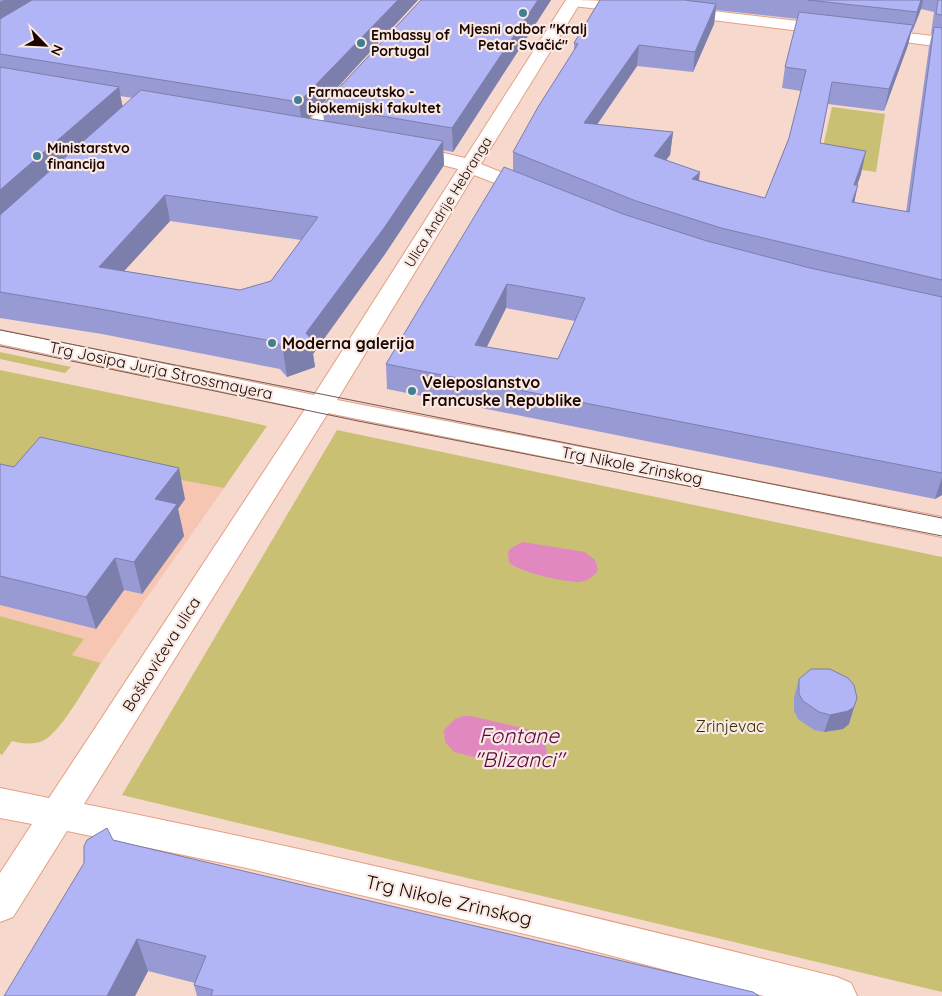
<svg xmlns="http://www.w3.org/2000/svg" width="942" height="996" font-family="Quicksand,sans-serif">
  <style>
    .built { fill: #f6c6b3 }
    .green { fill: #cac074 }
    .water { fill: #e288c1 }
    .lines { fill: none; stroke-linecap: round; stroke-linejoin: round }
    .street-casing { stroke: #e59f84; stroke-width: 2 }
    .secondary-casing { stroke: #e59f84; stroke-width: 2 }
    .street { fill: #fff; fill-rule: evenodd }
    .secondary { fill: #fff; fill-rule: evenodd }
    .tram { stroke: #745a52; stroke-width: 1 }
    .wall { fill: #989bd3; fill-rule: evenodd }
    .shaded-wall { fill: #7c7eac }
    .building { fill: #b1b4f5; stroke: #7c7eac; fill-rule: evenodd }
    .poi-dot { fill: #407f94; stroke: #f8e9e3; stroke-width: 2 }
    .labels { text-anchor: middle; stroke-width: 4.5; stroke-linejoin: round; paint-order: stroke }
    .far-poi-label { font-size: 14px; font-weight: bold; fill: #1c0500; stroke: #f8e9e3; text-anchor: start }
    .far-street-label { font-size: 14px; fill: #1c0500; stroke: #f8e9e3 }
    .poi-label { font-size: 16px; font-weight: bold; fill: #1c0500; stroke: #f8e9e3; text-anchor: start }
    .street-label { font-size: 16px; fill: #1c0500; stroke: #f8e9e3 }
    .park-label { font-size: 16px; fill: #352f00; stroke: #f8e9e3 }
    .near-street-label { font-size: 19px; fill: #1c0500; stroke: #f8e9e3 }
    .near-water-label { font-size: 21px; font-style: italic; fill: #590643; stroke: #f8e9e3 }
  </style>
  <rect width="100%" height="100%" fill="#f6d8cc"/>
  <path class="built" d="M36 453 224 488 101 663 72 655 83 639 0 616V494Z"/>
  <g class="green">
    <path d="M832 107 885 114 876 172 819 164Z"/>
    <path d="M0 352 71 367 65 373 0 359Z"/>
    <path d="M0 370 232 418 267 426 224 488 148 474 0 494Z"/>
    <path d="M337 430 942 557V992L122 795Z"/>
    <path d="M0 616 84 639 72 655 101 663C88 682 64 727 46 739 38 745 21 744 12 741L2 755 0 754Z"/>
  </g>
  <g class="water">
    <path d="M523 542 585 552 595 560 598 570C594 577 587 581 579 582 564 582 517 572 509 562L508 552 511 548Z"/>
    <path d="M463 716H471L532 730 545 740 547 754 544 759 532 768H516L454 752 445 742 444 730 455 719Z"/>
  </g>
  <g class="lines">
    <defs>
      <g id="street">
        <path d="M566 0C580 0 634 0 642 8L634 13 573 6 568 4Z"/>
        <path d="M679 7 832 25 840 30 832 35 673 15 671 12 673 9Z"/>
        <path d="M873 29 942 37V47L867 37 865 34Z"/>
        <path d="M349 83 355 84 358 88 355 92 315 137H301L299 133 301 129 343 84Z"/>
      </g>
      <path id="secondary" d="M566 0H582L481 164 540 188 543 192 540 196 533 198 474 175 337 400 942 517V537L328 413 84 804C337 854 587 915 837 977L851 983 857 996H764L571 945 242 867 67 831 13 917 0 922V873L32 824 0 818V788L49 798 305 409 0 344V330L314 395 458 169 399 154 396 150 399 146 406 144 465 158Z"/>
    </defs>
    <use href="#street" class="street-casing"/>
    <use href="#secondary" class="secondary-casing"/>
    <use href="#street" class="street"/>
    <use href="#secondary" class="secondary"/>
    <g class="tram">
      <path d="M0 330 942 518"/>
      <path d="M0 346 358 421 942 536"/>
    </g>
  </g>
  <g class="wall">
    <path d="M0 0H418L308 118 324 121 322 106 421 0H551L453 152 443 150 444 165 385 254 313 354 315 367 287 377 280 369 102 334 0 318ZM120 96 133 98 123 107ZM170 221 301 240 271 281 240 290 124 271Z"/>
    <path d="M600 0H942V495L935 499 387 389 386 364 513 171V152L574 51V43ZM921 9 934 12 931 34H932L929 47 906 212 854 203 857 185 861 174 820 144 828 104 884 111 908 45 911 32H912ZM716 10 798 19 785 67 782 88 801 91 789 138 765 198 699 180 666 160 670 155 673 132 597 125 637 66 693 72 714 24ZM506 308 575 321 558 359 487 347Z"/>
    <path d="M0 464 185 499 178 509 184 536 142 594 124 590 96 629 0 605Z"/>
    <path d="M799 679 849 724 843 729 824 732 814 730 798 719 794 711V697Z"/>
    <path d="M113 840 759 996H197L194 985 195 983 148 971 135 996H4Z"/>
  </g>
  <g class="shaded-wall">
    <path d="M4 0H45L0 27V2Z"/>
    <path d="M398 0H418L302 126 299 102Z"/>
    <path d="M538 0H551L453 152 452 128Z"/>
    <path d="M921 0H923L921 9 912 32 917 12Z"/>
    <path d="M716 4 714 24 693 72 695 52Z"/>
    <path d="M913 25 908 45 884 111 889 89Z"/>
    <path d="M639 45 637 66 582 146 584 123Z"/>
    <path d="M119 87 123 110 0 221V190Z"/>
    <path d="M673 132 670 155 652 179 654 156Z"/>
    <path d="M443 141 444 165 385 254 313 354 315 367 287 377 283 350 306 333Z"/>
    <path d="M866 151 861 174 849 208 854 185Z"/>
    <path d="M700 172 697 195 692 179Z"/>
    <path d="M858 185 853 208 852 202Z"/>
    <path d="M165 195 170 221 104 293 99 267Z"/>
    <path d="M507 284 506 308 475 370V345Z"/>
    <path d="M179 468 185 499 178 509 184 536 142 594 134 562 155 499Z"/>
    <path d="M942 477V495L935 499Z"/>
    <path d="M115 558 124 590 96 629 86 597Z"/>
    <path d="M857 698 849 724 843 729 824 732 830 715Z"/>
    <path d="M137 939 148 971 135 996H107Z"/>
  </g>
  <g class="building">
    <path d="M32 0H398L299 102 0 54V19Z"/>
    <path d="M421 0H538L452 128 322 106Z"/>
    <path d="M600 0H684L716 4 695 52 639 45 584 123 673 132 654 156 700 172 692 179 765 198 789 138 806 70 785 67 799 12 913 25 889 89 832 82 820 143 866 151 854 185H858L852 202 909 212 934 27 942 28V280L721 228 636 201 513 152 538 107 578 44 574 43Z"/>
    <path d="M808 0H921L917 12Z"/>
    <path d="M938 0H942V15L936 14Z"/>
    <path d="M0 67 119 87 0 190Z"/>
    <path d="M141 90 443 141 384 228 306 333 312 340 283 350 277 342 95 308 0 292V215ZM165 195 318 217 271 281 240 290 99 267Z"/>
    <path d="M504 167 623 214 707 241 810 268 942 297V473L386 364ZM507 284 585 298 558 359 475 345Z"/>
    <path d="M40 437 179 468 155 499 177 504 134 562 115 558 86 597 0 576V464L14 467Z"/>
    <path d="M811 669H830L848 678 854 685 857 698 854 707 848 711 830 715 819 712 803 701 799 694V679Z"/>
    <path d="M107 828 113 840 753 992 759 996H211L213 990 194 985 206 956 137 939 107 996H4L84 863V846L87 840Z"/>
  </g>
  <g class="poi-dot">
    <circle cx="523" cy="13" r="5"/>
    <circle cx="361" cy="43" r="5"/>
    <circle cx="298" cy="100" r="5"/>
    <circle cx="37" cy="156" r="5"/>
    <circle cx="272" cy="343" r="5"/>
    <circle cx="412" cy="391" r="5"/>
  </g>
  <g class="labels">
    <g class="far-poi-label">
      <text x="523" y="34" text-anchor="middle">Mjesni odbor "Kralj<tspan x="523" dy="16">Petar Svačić"</tspan></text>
      <text x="371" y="40">Embassy of<tspan x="371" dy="16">Portugal</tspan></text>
      <text x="308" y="97">Farmaceutsko -<tspan x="308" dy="16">biokemijski fakultet</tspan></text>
      <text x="47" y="153">Ministarstvo<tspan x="47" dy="16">financija</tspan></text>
    </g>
    <g class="far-street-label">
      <text transform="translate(448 202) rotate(-58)" y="5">Ulica Andrije Hebranga</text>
    </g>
    <g class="poi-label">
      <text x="282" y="349">Moderna galerija</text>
      <text x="422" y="388">Veleposlanstvo<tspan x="422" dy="18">Francuske Republike</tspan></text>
    </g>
    <g class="street-label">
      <text transform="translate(161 370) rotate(12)" y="6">Trg Josipa Jurja Strossmayera</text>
      <text transform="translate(632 465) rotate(11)" y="6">Trg Nikole Zrinskog</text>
      <text transform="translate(161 654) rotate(-58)" y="6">Boškovićeva ulica</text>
    </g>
    <g class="park-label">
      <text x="730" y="732">Zrinjevac</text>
    </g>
    <g class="near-street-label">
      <text transform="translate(449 900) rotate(13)" y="7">Trg Nikole Zrinskog</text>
    </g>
    <g class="near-water-label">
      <text x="519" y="743">Fontane<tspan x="519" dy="24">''Blizanci''</tspan></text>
    </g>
  </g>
  <g transform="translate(45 45) rotate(114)" stroke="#f8e9e3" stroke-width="4" paint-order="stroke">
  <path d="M0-4L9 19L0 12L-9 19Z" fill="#1c0500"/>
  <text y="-8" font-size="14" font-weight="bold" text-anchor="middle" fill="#1c0500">N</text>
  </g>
</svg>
